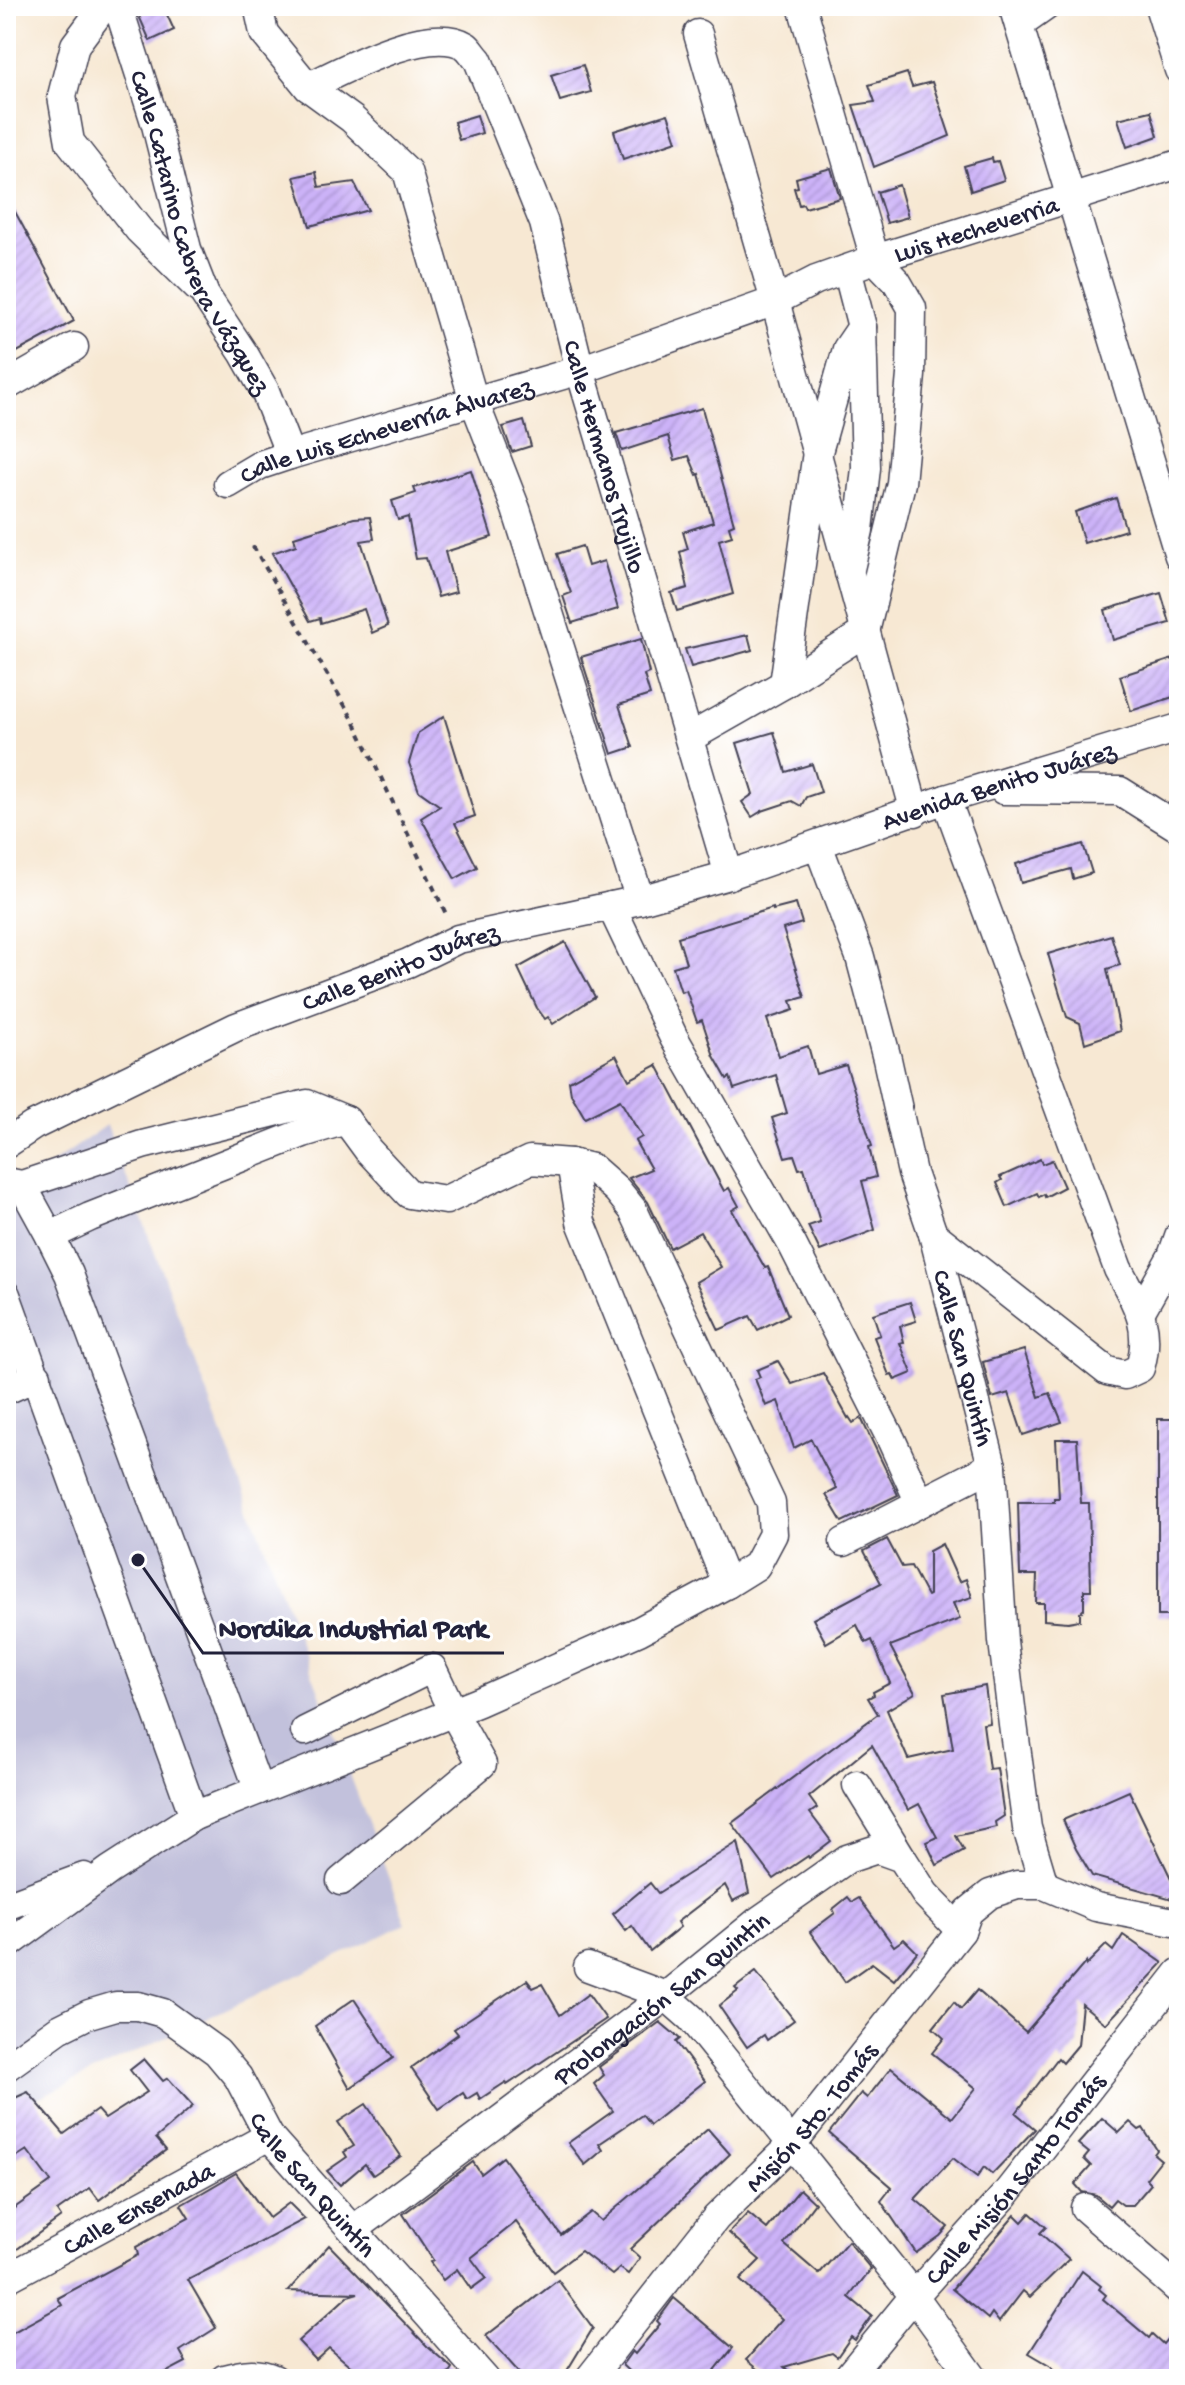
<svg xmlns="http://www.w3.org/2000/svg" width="1185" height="2385" font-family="'Gochi Hand',sans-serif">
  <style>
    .industrial { fill: #c2c1dc }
    .building { fill: url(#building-hatch) }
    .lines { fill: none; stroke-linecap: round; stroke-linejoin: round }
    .minor-casing { stroke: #424052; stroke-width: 31 }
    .path { stroke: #424052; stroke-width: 4; stroke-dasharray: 6 6; stroke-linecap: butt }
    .minor { stroke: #fff; stroke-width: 28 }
    .labels { text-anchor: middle; stroke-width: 6; stroke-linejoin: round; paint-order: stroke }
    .street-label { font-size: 26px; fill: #22223b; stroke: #fff }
    .leader { fill: none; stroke: #22223b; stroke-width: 3 }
    .callout-dot { fill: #22223b; stroke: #fff; stroke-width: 3 }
    .callout-label { font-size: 28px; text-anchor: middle; font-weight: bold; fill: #22223b; stroke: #fff; stroke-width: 6; stroke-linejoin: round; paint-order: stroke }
  </style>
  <defs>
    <pattern id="building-hatch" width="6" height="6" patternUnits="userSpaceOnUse" patternTransform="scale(2)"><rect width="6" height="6" fill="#ccb2f8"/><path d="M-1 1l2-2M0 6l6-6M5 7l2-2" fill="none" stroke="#af99d6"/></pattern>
  </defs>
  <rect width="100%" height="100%" fill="#fff"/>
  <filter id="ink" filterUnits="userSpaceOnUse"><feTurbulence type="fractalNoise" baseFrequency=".0125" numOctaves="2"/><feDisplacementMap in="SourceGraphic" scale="16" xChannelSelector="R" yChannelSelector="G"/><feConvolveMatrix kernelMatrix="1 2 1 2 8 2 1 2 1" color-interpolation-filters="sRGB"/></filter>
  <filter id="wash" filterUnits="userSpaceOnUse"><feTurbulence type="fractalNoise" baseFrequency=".006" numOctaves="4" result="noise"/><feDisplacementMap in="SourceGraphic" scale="32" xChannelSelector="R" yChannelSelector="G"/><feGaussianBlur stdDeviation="1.8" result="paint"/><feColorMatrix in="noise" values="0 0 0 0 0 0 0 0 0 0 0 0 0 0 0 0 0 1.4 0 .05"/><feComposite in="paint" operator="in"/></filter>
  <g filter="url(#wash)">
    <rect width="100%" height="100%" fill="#f7e8d3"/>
    <path class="industrial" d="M107 1125 406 1924 6 2113V1196Z"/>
    <g id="blocks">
      <g class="building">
        <path d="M158 6H163L174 30 150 41 139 16Z"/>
        <path d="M583 65 591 92 560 101 551 75Z"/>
        <path d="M907 73 912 87 932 82 950 136 874 167 853 105 875 102 869 85Z"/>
        <path d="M1151 111 1158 136 1127 147 1118 119Z"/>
        <path d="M668 114 677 141 623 159 614 131Z"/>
        <path d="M477 115 482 133 459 140 454 122Z"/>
        <path d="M992 158 993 162 998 161 1004 180 971 191 964 166Z"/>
        <path d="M831 168 840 198 805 208 803 204 799 205 794 188 798 187 796 178Z"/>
        <path d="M316 172 319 187 354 182 368 210 310 226 294 177Z"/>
        <path d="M899 185 908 217 887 223 877 192Z"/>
        <path d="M6 195 74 321 6 358Z"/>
        <path d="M702 408 734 524 729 526 732 536 719 540 733 594 677 611 671 593 688 588 680 552 688 549 683 532 713 522 699 474 697 475 689 456 675 460 668 436 622 451 616 433Z"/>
        <path d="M524 421 531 446 512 452 503 427Z"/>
        <path d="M471 470 492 537 445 552 456 592 438 597 426 558 416 559 408 517 398 520 392 501 416 493 414 488Z"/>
        <path d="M1116 498 1126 530 1084 543 1075 512Z"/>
        <path d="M370 517 374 539 361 541 388 626 372 633 364 609 321 623 320 618 310 621 272 553 296 545 294 537 354 518Z"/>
        <path d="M582 546 588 566 604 561 618 609 572 623 563 596 571 593 557 554Z"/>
        <path d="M1161 593 1170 623 1113 640 1105 610Z"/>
        <path d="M748 635 752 650 691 667 685 649Z"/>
        <path d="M641 639 649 673 644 675 650 695 619 705 633 747 612 754 581 657Z"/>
        <path d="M1179 657V695L1131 711 1120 676Z"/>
        <path d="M444 716 475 816 455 823 477 867 455 879 421 818 440 806 419 791 409 763 418 733Z"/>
        <path d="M774 732 786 772 812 764 821 792 806 797 801 806 792 801 762 811 752 817 742 802 753 794 737 743Z"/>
        <path d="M1083 844 1092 873 1073 879 1071 869 1021 883 1016 864Z"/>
        <path d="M796 904 802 923 783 929 805 997 791 1001 794 1010 767 1019 779 1056 808 1046 816 1074 846 1065 872 1146 869 1147 876 1177 862 1181 875 1230 820 1251 808 1226 820 1222 804 1168 799 1169 794 1155 785 1157 772 1118 787 1113 776 1075 734 1089 730 1077 727 1079 714 1056 702 1020 697 1022 686 990 681 992 673 967 686 963 678 937 773 908V910Z"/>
        <path d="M1111 935 1120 965 1107 969 1120 1031 1085 1043 1080 1023 1067 1017 1048 954Z"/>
        <path d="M565 942 595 997 553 1024 548 1017 545 1019 537 1008 518 968Z"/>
        <path d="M616 1055 629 1080 657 1065 724 1191 729 1188 739 1206 732 1210 765 1268 768 1267 788 1315 758 1330 750 1316 719 1330 696 1282 721 1267 700 1232 670 1248 648 1202 629 1178 651 1169 635 1141 642 1137 620 1100 585 1118 571 1094 569 1081Z"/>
        <path d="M1040 1159 1042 1164 1052 1160 1064 1187 1045 1197 1044 1194 1039 1197 1037 1193 1007 1207 997 1183 1002 1180 1000 1177Z"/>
        <path d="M910 1302 916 1321 900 1326 904 1342 900 1343 912 1373 895 1380 892 1374 889 1375 874 1337 880 1335 873 1314Z"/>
        <path d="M1024 1350 1039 1397 1050 1393 1062 1422 1023 1435 1009 1393 992 1398 983 1362Z"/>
        <path d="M778 1361 792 1384 823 1373 848 1418 849 1417 853 1423 861 1418 898 1495 842 1522 826 1495 837 1489 811 1439 794 1448 778 1401 766 1406 755 1379 760 1377 757 1370Z"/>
        <rect x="1158" y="1419" width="21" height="197"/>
        <path d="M1056 1439H1077L1081 1503H1089L1091 1590H1084V1609L1080 1613V1620L1068 1622 1044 1620V1603H1036L1037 1575H1020L1018 1502H1054V1498H1059Z"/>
        <path d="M887 1539 902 1567 911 1566 927 1596 929 1595V1551L942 1544 959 1582 966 1579 972 1597 953 1603 960 1619 890 1646 915 1693 887 1710 895 1729 908 1759 953 1749 944 1694 985 1686 990 1723 983 1724 989 1769 997 1768 1004 1816 995 1822 996 1827 956 1836 964 1850 937 1865 926 1842 937 1837 919 1804 908 1810 872 1745 809 1797 817 1808 810 1813 831 1841 809 1858 808 1856 774 1879 732 1823 878 1714 868 1698 874 1695 873 1692 890 1683 872 1640 866 1643 857 1625 826 1643 813 1619 881 1583 864 1551Z"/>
        <path d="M1129 1791 1179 1895V1901L1092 1876 1076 1849 1063 1820Z"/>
        <path d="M738 1842 749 1893 733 1901 725 1885 677 1922 680 1927 650 1951 632 1926 626 1931 613 1914 650 1883 658 1893Z"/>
        <path d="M848 1897 852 1902 859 1898 894 1946 904 1939 917 1952 894 1980 872 1963 845 1982 810 1932 835 1913 833 1909Z"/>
        <path d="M1123 1935 1163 1963 1106 2024 1082 2004 1078 2045 1063 2063 1058 2058 1016 2113 1035 2129 992 2174 984 2167 977 2177 953 2158 915 2199 948 2227 940 2236 916 2253 881 2201 892 2187 829 2133 861 2093 867 2098 891 2068 952 2118 976 2088 932 2053 944 2038 933 2028 954 2002 961 2009 977 1990 1026 2032 1086 1962V1965L1106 1945 1113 1951Z"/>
        <path d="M756 1972 794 2020 767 2040 764 2035 747 2047 719 2006 738 1991 735 1988Z"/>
        <path d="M527 1980 533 1988 542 1984 560 2015 588 1994 606 2019 507 2085 506 2082 480 2099 477 2093 467 2099 463 2093 439 2109 411 2068 458 2034 454 2029Z"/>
        <path d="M354 1999 393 2058 350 2088 315 2026Z"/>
        <path d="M660 2022 680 2039 676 2042 705 2081 650 2125 642 2115 599 2144 603 2150 585 2165 568 2143 613 2111 594 2084 604 2075 599 2067Z"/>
        <path d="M144 2059 163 2081 168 2078 193 2106 156 2138 166 2150 99 2200 90 2188 57 2211 61 2217 13 2252 6 2241V2214L51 2182 27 2150 16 2157 6 2142V2102L28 2092 64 2134 97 2110 105 2119 147 2092 130 2070Z"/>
        <path d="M366 2104 401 2156 373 2175 365 2164 340 2185 327 2171 347 2157 344 2152 354 2146 338 2122Z"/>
        <path d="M1102 2118 1119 2133 1130 2122 1139 2130 1143 2128 1157 2150 1154 2154 1161 2160 1146 2179 1151 2184 1133 2205H1123L1115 2199 1109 2206 1096 2195 1082 2192 1075 2184 1091 2166 1084 2159 1089 2153 1078 2144Z"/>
        <path d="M708 2129 730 2154 630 2249 640 2258 628 2274 620 2268 612 2275 581 2251 553 2272 516 2222 471 2258 486 2278 471 2289 457 2269 443 2280 430 2262 433 2260 403 2214 473 2162 481 2174 503 2157 561 2235 591 2212 601 2221Z"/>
        <path d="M236 2173 269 2218 289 2203 305 2219 188 2280 216 2328 180 2351 186 2362 165 2373 169 2379H6V2336L62 2305 58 2298 138 2255 136 2247 189 2218 181 2205Z"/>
        <path d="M800 2189 815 2203 784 2244 819 2274 848 2241 871 2269 849 2297 872 2316 855 2340 851 2337 837 2357 832 2353 784 2367 799 2379H769L746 2360 782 2319 740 2280 760 2260 729 2233 748 2213 767 2229Z"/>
        <path d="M1030 2213 1046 2227 1040 2233 1069 2259 1030 2297 1023 2291 999 2322 992 2313 988 2319 952 2289 1015 2215 1022 2222Z"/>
        <path d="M329 2245 428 2347 452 2368 445 2379H366L329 2348 316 2360 298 2341 348 2296 358 2293 288 2291Z"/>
        <path d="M1082 2271 1101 2286 1099 2289 1106 2295 1103 2299 1149 2338 1152 2334 1163 2344 1179 2324V2379H1062L1051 2366 1029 2353Z"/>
        <path d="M558 2280 593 2328 562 2379H525L486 2336Z"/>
        <path d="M674 2298 733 2348 708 2379H637L622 2365 632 2351 635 2354 660 2324 657 2321Z"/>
      </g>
    </g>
  </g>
  <g filter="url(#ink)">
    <use href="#blocks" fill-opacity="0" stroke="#424052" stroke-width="2"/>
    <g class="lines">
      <defs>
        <g id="minor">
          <path d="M104 6 75 45 62 96 70 142 139 230 198 288"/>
          <path id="s1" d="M118 6 156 125 187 249 205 295 244 354 265 391 290 455"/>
          <path d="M258 6 264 33 308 87 352 119 407 171 474 401 516 509 640 900"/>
          <path d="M1013 6 1179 556"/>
          <path d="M1159 6 1179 70"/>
          <path d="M1019 25 1046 6"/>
          <path d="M698 34 775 301 915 812"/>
          <path id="s2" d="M308 87C343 70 428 23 466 46 470 49 474 56 478 60L544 223 580 370 729 875"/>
          <path d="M847 269 862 327 866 468 859 530 849 573"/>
          <path d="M6 386 74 347"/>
          <path id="s3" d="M228 484 260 465 290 455 580 370 775 301 816 280 875 259 1179 164"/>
          <path d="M784 684 816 459 847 349 862 327"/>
          <path d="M689 738 784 684 865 632 901 483 911 375 912 308 897 282 875 259 802 6"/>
          <path d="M1003 790 1120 791 1179 828"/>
          <path id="s4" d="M818 845 860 957 887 1059 912 1173 933 1234 992 1466 1003 1641 1013 1724 1027 1828 1044 1885"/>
          <path d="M611 906 674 1038 793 1246 891 1439 920 1503"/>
          <path id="s5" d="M6 1144 33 1126 236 1027 408 963 458 939 640 900 729 875 946 799 1179 728"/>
          <path d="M571 1163 581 1222 727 1584"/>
          <path d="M6 1182 22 1185 142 1145 307 1104 346 1120 368 1150 409 1194 446 1200 530 1160 571 1163 592 1168 617 1190 633 1210 771 1503 773 1534 756 1566 727 1584 639 1631 479 1702 194 1816 110 1870 6 1946"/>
          <path d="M22 1185 50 1236"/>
          <path d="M933 1234 1107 1371 1125 1375 1140 1368C1152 1327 1137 1304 1118 1269L946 799"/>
          <path d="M6 1295 194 1816"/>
          <path d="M1141 1311 1172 1256 1179 1236"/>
          <path d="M6 1390 37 1376"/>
          <path d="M844 1542 992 1466"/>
          <path d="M305 1731 432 1668 453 1712 482 1764 341 1881"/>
          <path d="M857 1785 902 1858"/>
          <path d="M259 1790 69 1274 50 1236 90 1217 303 1133 346 1120"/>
          <path d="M6 1906 84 1877"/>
          <path d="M588 1967 666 1996 691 2018 914 2296 974 2379"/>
          <path id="s6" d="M6 2067 59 2029 89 2014 116 2006H138L163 2013 217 2052 238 2077 269 2136 485 2379"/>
          <path d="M1085 2208 1179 2290"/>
          <path id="s7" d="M353 2230 666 1996 757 1922 847 1859 877 1849 902 1858 925 1894 961 1931"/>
          <path id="s8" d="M6 2279 269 2136"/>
          <path d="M224 2379C242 2374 256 2371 274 2379"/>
          <path id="s9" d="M589 2379 716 2218 792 2144 961 1931 968 1912 990 1894 1017 1885H1044L1096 1907 1179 1923"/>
          <path id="s10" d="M846 2379 914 2296 1006 2194 1179 1973"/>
        </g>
      </defs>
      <use href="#minor" class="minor-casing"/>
      <path class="path" d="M253 546 355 723 447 916"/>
      <use href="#minor" class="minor"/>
    </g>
  </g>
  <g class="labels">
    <g class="street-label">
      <text dy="9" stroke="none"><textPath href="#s3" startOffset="792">Luis Hecheverria</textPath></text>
      <text dy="9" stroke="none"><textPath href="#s1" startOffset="242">Calle Catarino Cabrera Vázquez</textPath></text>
      <text dy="9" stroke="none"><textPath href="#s3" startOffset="168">Calle Luis Echeverría Álvarez</textPath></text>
      <text dy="9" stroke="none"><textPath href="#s2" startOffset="604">Calle Hermanos Trujillo</textPath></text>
      <text dy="9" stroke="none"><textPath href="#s5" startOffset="1060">Avenida Benito Juárez</textPath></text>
      <text dy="9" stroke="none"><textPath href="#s5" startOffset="434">Calle Benito Juárez</textPath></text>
      <text dy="9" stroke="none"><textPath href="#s4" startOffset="534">Calle San Quintín</textPath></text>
      <text dy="9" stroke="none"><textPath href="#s7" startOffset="386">Prolongación San Quintin</textPath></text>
      <text dy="9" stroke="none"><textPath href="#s9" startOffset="344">Misión Sto. Tomás</textPath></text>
      <text dy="9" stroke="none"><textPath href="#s10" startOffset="262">Calle Misión Santo Tomás</textPath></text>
      <text dy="9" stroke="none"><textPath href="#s6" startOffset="406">Calle San Quintín</textPath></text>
      <text dy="9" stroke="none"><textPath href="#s8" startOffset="150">Calle Ensenada</textPath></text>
    </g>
  </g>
  <path class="leader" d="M138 1560L203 1653H504"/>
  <circle class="callout-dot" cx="138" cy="1560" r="8"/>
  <g class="callout-label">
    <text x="353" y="1637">Nordika Industrial Park</text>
  </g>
  <rect width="1185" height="2385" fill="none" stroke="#fff" stroke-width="32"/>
</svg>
